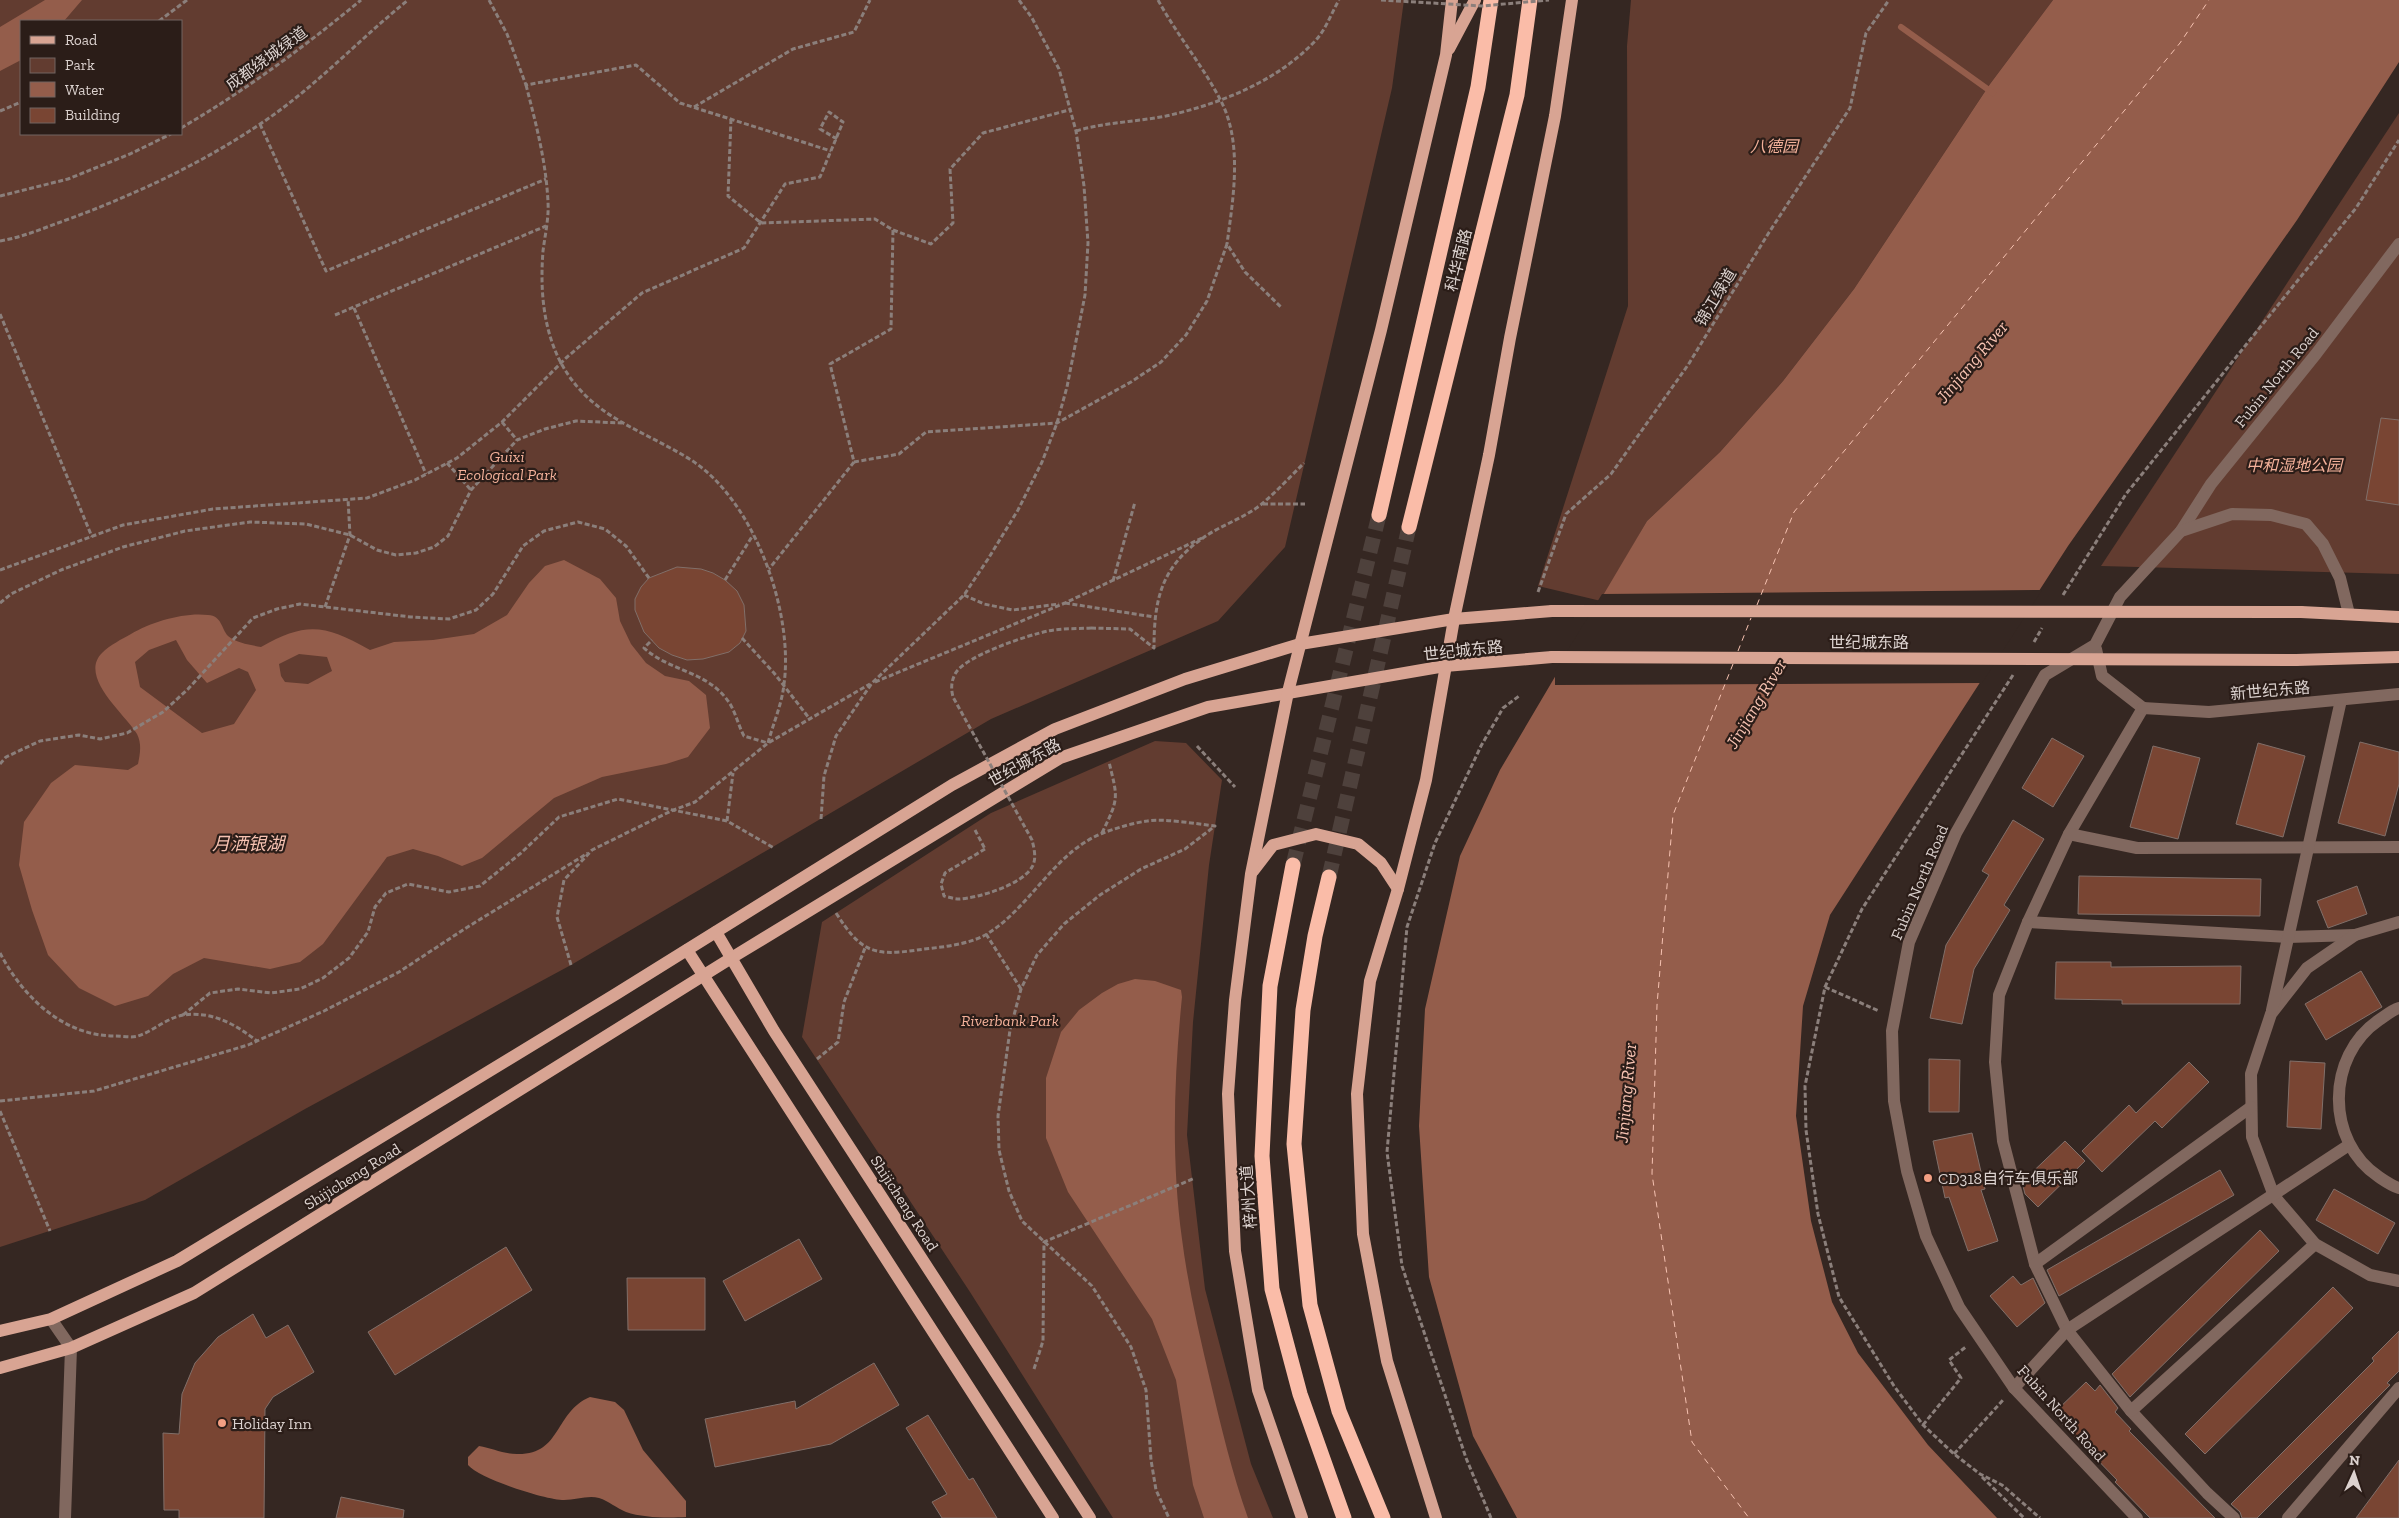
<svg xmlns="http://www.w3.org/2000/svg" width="2399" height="1518" font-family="'Zilla Slab','Noto Sans SC',serif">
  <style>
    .green { fill: #623c30; fill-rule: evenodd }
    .water { fill: #945d4b; fill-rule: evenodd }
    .pier { fill: #352722 }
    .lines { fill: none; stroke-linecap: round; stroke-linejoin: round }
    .stream { stroke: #945d4b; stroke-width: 6 }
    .ferry { stroke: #f6c2b1; stroke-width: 1; stroke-dasharray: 6 5; stroke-linecap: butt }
    .building { fill: #794533; stroke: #816f69 }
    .highway-tunnel { stroke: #4e413c; stroke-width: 15; stroke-dasharray: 15 8; stroke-linecap: butt }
    .path { stroke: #8b7f7b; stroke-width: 3; stroke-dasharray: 5 2.5; stroke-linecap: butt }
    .minor { stroke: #81685f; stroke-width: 12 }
    .major { stroke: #d8a493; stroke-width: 12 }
    .highway { stroke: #fabca8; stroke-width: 15 }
    .path-bridge { stroke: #8b7f7b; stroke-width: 3; stroke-dasharray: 5 2.5; stroke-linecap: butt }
    .major-bridge { stroke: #d8a493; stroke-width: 12 }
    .poi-dot { fill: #f39f83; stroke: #2b1d18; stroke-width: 2 }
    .labels { text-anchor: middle; stroke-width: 4.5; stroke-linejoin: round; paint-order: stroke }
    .street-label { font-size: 16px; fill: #dcd2cf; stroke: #2b1d18 }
    .park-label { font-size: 16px; font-style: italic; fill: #f4b19a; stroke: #2b1d18 }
    .poi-label { font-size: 16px; fill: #dcd2cf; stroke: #2b1d18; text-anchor: start }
    .water-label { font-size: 18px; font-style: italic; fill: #f6c2b1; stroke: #2b1d18 }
  </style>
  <rect width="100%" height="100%" fill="#352722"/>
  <g class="green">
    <path d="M0 0H1404L1392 88 1285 547 1218 621 991 719 571 965 305 1109 145 1200 0 1247ZM21 21H181V134H21Z"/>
    <path d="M1631 0H2053L1990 84 1854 289 1783 381 1720 452 1647 521 1601 601 1538 586 1628 306 1627 46Z"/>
    <path d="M2399 113V574L2101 566Z"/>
    <path d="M1155 741 1186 743 1222 780 1209 865 1193 1022 1187 1135 1205 1289 1251 1464 1273 1518H1113L970 1292 802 1037 822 922 991 813Z"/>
  </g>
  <g class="water">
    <path d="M45 0H82L64 21H21V60L0 71V27Z"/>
    <path d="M2053 0H2399V62L2297 220 2068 546 1830 915 1803 1006 1796 1116 1811 1221 1832 1302 1858 1353 1928 1445 1997 1518H1517L1473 1436 1429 1277 1419 1126 1425 1009 1460 856 1500 770 1647 521 1720 452 1783 381 1854 289 1990 84Z"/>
    <path d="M564 560 600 579 616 598 620 621 631 644 646 663 665 676 689 681 706 695 710 728 688 757 666 764 602 777 554 798 482 858 462 866 438 856 413 849 387 857 323 944 300 962 270 969 204 958 173 974 148 996 115 1006 79 988 48 955 32 910 19 865 24 822 51 783 75 765 128 770 138 764C140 754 142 744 137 734 126 715 78 677 102 653 110 645 122 639 131 634 151 622 184 612 208 615 222 616 221 628 228 636 236 643 251 645 261 647 307 621 325 625 370 650L394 642 433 640 474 634 507 615 529 583 545 566ZM176 640 187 660 207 683 239 668 248 672 256 690 234 724 202 733 140 687 135 662 149 650ZM299 654 327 657 332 671 308 684 285 682 281 676 279 664Z"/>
    <path d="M1135 979 1155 981 1181 990 1182 997C1174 1077 1171 1159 1182 1239 1188 1286 1199 1333 1210 1380 1221 1426 1232 1473 1248 1518H1204L1193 1485 1176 1380 1152 1319 1068 1192 1046 1138V1078L1061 1032 1079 1010 1102 993 1118 984Z"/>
    <path d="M590 1397 615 1402 624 1410 643 1450 686 1501V1517C669 1518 643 1518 626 1512 616 1508 609 1501 599 1498 588 1495 576 1500 564 1500 546 1500 480 1479 468 1465V1457L479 1446C492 1448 503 1454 517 1454 562 1455 554 1412 590 1397Z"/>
  </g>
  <path class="pier" d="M2042 590 1982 683 1555 685V671L1602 594Z"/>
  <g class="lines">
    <path class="stream" d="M1901 27 1993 93"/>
    <g class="ferry">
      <path d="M1757 605 1794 512 2180 43 2209 0"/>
      <path d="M1738 651 1751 618"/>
      <path d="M1733 664 1673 815 1657 1005 1652 1174 1692 1442 1749 1518"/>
    </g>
  </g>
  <g class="building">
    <path d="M2381 418 2399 420V505L2366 500Z"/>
    <path d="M677 567 701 569 713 573 725 580 737 591 744 605 746 631 740 643 729 652 703 659 687 660 672 655 659 648 644 632 635 610V599L641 587 649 578Z"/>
    <path d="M2052 738 2084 756 2053 807 2022 788Z"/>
    <path d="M2360 742 2399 752V784L2385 836 2338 823Z"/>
    <path d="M2258 743 2305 756 2283 837 2236 824Z"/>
    <path d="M2153 746 2200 758 2178 839 2130 827Z"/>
    <path d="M2013 820 2044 839 2004 905 2010 910 1974 969 1962 1024 1930 1018 1946 945 1989 875 1982 871Z"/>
    <path d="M2079 876 2261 879 2260 916 2078 914Z"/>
    <path d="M2357 886 2367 914 2328 928 2317 901Z"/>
    <path d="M2056 962H2111V967L2241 966 2240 1004H2122V1000L2055 999Z"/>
    <path d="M2361 971 2382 1007 2326 1040 2305 1004Z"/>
    <path d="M1929 1059 1960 1060 1959 1112H1929Z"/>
    <path d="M2290 1061 2325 1063 2321 1129 2287 1127Z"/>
    <path d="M2189 1062 2209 1082 2162 1128 2155 1121 2102 1172 2082 1151 2129 1105 2136 1113Z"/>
    <path d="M1972 1133 1985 1189 1981 1190 1998 1241 1968 1251 1949 1197 1945 1198 1933 1141Z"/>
    <path d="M2065 1141 2085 1161 2038 1207 2025 1194 2022 1182Z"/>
    <path d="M2220 1170 2234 1195 2059 1296 2047 1270Z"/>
    <path d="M2334 1189 2395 1223 2378 1254 2316 1220Z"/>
    <path d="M2260 1230 2279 1251 2130 1397 2112 1374Z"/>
    <path d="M799 1239 822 1279 745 1321 723 1281Z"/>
    <path d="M506 1247 532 1290 395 1375 368 1332Z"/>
    <path d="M2013 1276 2021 1285 2033 1278 2045 1303 2017 1327 1990 1296Z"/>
    <path d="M627 1278H705V1330H628Z"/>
    <path d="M2333 1287 2353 1308 2205 1454 2185 1434Z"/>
    <path d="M253 1314 266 1338 288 1325 314 1372 273 1397 265 1409 264 1518H179V1510H164L163 1433 179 1434 182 1394 195 1363 218 1337Z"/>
    <path d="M2399 1331V1371L2387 1383 2390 1385 2257 1518H2242L2240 1512 2231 1504 2374 1361 2372 1358Z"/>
    <path d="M874 1363 899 1405 831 1444 715 1467 705 1419 795 1401 796 1409Z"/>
    <path d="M2086 1382 2095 1391 2100 1385 2118 1408 2115 1412 2131 1429 2129 1431 2215 1518H2150L2115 1482 2117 1480 2053 1414Z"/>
    <path d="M928 1415 969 1480 973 1478 997 1518H942L932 1502 947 1494 906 1428Z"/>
    <path d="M2399 1460V1518H2356Z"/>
    <path d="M341 1497 404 1510 403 1518H336Z"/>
  </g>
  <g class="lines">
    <g class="highway-tunnel">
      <path d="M1293 865 1379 515"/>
      <path d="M1329 877 1409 527"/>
    </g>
    <g class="path">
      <path d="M489 0 507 34 526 85 636 65 680 103 831 151"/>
      <path d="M1158 0C1177 35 1203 66 1221 101 1243 144 1233 199 1227 244"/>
      <path d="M159 21 187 0"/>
      <path d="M526 85C536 124 546 161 548 202 549 218 545 235 543 251 540 289 543 329 561 363 591 418 642 429 691 460 754 500 794 612 784 684 782 704 773 724 768 743L744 736C738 725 735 710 728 701 707 671 669 671 644 648L652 640"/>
      <path d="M694 107 793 49 854 32 870 0"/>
      <path d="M0 111 21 102"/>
      <path d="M731 119 728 196 761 223 875 219 893 230 891 329 830 364 854 462 769 569"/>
      <path d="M260 124 326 271 546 179"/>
      <path d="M181 128C246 90 304 47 361 0"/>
      <path d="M1076 131C1106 122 1136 122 1166 116 1220 104 1278 81 1316 40 1326 29 1332 12 1339 0"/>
      <path d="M0 196 68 179 130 154 171 134"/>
      <path d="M893 230 931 244 953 223 950 169 983 133 1069 110"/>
      <path d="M0 241C24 237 46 227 69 219 139 193 207 161 269 118 319 83 361 38 408 0"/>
      <path d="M354 308 426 474"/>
      <path d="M0 314 92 537"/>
      <path d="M335 315 546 226"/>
      <path d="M502 422 517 440"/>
      <path d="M854 462 899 454 926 432 1057 423 1131 382 1161 362 1186 335 1207 301 1227 244 1245 272 1282 308"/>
      <path d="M447 463 471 490"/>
      <path d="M1263 504H1305"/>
      <path d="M0 570 123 525 213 509 367 498 415 480 457 458 502 422 566 358 642 293 744 248 785 184 820 177 843 122 829 112 820 129 837 139"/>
      <path d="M725 580 753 535"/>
      <path d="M1113 581 1135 502"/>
      <path d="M1538 592 1566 514 1611 474 1688 365 1768 234 1850 108 1866 33 1889 0"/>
      <path d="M964 595 984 604 1013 610 1059 604"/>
      <path d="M2063 595 2126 494 2356 208 2399 140"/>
      <path d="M0 603 11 594 61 570 123 547 185 531 250 522 306 524 350 535 377 550 396 555 416 553 434 547 448 536 471 490 517 440 545 429 576 421 622 423"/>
      <path d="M1065 603 1154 617"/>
      <path d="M325 607 350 535 348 499"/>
      <path d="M1091 628 1130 629 1154 648C1154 600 1161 567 1203 538 1221 525 1245 518 1263 503 1277 491 1291 476 1304 463"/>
      <path d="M742 638 774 673 809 718"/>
      <path d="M2034 642 2042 628"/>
      <path d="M2013 675 1862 909 1825 987 1805 1086 1806 1130 1818 1214 1839 1297 1894 1386 1923 1425 1954 1454 1980 1474 2002 1485 2040 1518"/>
      <path d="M875 682 1065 603 1202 538"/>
      <path d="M1197 746 1235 787"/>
      <path d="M0 764 6 757 40 741 79 735 100 739 127 733 163 712 188 689 253 618 277 609 300 604 411 617 449 619 476 610 493 594 523 546 544 531 578 522 605 529 626 546 649 578"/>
      <path d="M821 819 824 776 836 736 872 683 964 595 988 559 1018 510 1042 462 1057 423 1067 387 1085 295 1088 243 1084 186 1076 131 1059 69 1032 18 1019 0"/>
      <path d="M727 821 733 773"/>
      <path d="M975 830 985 849"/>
      <path d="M1102 833C1119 798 1118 799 1109 762"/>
      <path d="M836 913C860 950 871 957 917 950 939 947 966 946 987 934 1031 907 1054 852 1103 833 1116 828 1133 823 1147 821 1163 818 1197 824 1215 826L1185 849 1141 869 1100 895 1064 924 1037 955 1021 989 1010 1030 998 1116 999 1150 1009 1191 1022 1221 1092 1286 1131 1347 1146 1390 1151 1460 1156 1490 1169 1518"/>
      <path d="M986 934 1021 989"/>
      <path d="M0 953C23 997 63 1036 115 1036 122 1036 131 1038 138 1036 153 1031 167 1018 183 1015 212 1011 235 1024 257 1041"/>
      <path d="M571 965 557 917 564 880 592 850 671 811 695 802 768 743 870 684"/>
      <path d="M1825 987 1879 1011"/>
      <path d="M183 1015 210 993 238 989 271 993 300 989 323 978 349 958 368 932 375 907 386 893 408 884 449 892 480 886 521 853 559 817 618 799 727 821 774 848"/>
      <path d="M817 1059 838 1042 844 1002 865 948"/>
      <path d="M0 1101 94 1091 248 1045 324 1011 399 972 466 928 588 853"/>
      <path d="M0 1111 50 1231"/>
      <path d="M1034 1369 1043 1341 1044 1242 1195 1178"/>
      <path d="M1923 1425 1961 1378 1949 1360 1967 1346"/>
      <path d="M1954 1454 2004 1399"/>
      <path d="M1982 1477 2024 1518"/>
      <path d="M1491 1518 1466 1458 1402 1266 1387 1152 1407 927 1435 843 1481 746 1503 708 1519 696"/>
    </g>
    <g class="minor">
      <path d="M2181 531 2211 484 2316 354 2399 244"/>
      <path d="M2096 649 2102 676 2143 708"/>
      <path d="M2143 708 2069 834 2028 922 1999 995 1995 1062 2003 1141 2035 1264 2067 1330 2131 1411 2207 1493 2234 1518"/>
      <path d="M2143 708 2209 712 2399 694"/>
      <path d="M2069 834 2137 848 2399 847"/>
      <path d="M2028 922 2288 937 2355 935"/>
      <path d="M2399 922 2355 935 2307 968 2271 1014 2251 1074 2252 1137 2274 1196 2315 1244 2370 1275 2399 1281"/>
      <path d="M2399 1008C2392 1010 2385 1016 2379 1020 2326 1056 2325 1141 2379 1177 2385 1181 2392 1186 2399 1188"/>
      <path d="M2272 1010 2341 700"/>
      <path d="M2035 1264 2251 1107"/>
      <path d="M51 1319 71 1348 65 1518"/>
      <path d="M2014 1388 2067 1330 2349 1145"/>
      <path d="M2131 1411 2315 1244"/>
      <path d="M2137 1518 2014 1388 1959 1307 1926 1236 1907 1171 1894 1101 1892 1031 1909 942 1956 833 2045 675 2095 645 2120 597 2181 531 2232 514 2271 515 2306 524 2323 544 2340 578 2349 614"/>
      <path d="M2288 1518 2399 1388"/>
    </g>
    <g class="major">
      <path d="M1449 49 1475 0"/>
      <path d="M2301 612 2399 617"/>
      <path d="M2296 660 2399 657"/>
      <path d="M1253 871 1273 845 1316 834 1358 844 1381 863 1398 889"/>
      <path d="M716 932 774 1031 1090 1518"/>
      <path d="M687 950 1053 1518"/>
      <path d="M0 1331 51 1319 177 1261 616 994 952 785 1055 729 1185 679 1300 644 1454 619 1552 611"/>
      <path d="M0 1368 71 1348 194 1293 733 957 1060 758 1208 707 1445 666 1552 657"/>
      <path d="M1302 1518 1258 1390 1235 1251 1228 1094 1235 1000 1251 874 1288 692 1381 330 1446 55 1452 0"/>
      <path d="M1436 1518 1387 1361 1363 1234 1357 1094 1370 981 1398 889 1426 780 1454 619 1489 455 1510 338 1555 116 1572 0"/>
    </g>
    <g class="highway">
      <path d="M1379 515 1478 87 1491 0"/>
      <path d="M1409 527 1517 95 1530 0"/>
      <path d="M1293 865 1270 986 1262 1156 1272 1289 1300 1394 1344 1518"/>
      <path d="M1329 877 1315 936 1303 1010 1294 1144 1310 1305 1339 1411 1383 1518"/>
    </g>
    <g class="path-bridge">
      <path d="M1381 0 1482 6 1549 0"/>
      <path d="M985 849 945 873 941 884 944 896C949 897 954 899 959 899 978 898 1022 885 1032 867 1037 859 1034 848 1032 840L953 697C951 689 951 682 955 674 964 656 1028 635 1048 631 1062 628 1077 629 1091 628"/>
    </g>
    <g class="major-bridge">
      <path d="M1552 611 2301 612"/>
      <path d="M1552 657 2296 660"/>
    </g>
  </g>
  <g class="poi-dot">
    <circle cx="1928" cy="1178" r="5"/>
    <circle cx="222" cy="1423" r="5"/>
  </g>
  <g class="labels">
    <g class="street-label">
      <text transform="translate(266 58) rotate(-36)" y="6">成都绕城绿道</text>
      <text transform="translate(1458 260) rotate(-76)" y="6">科华南路</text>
      <text transform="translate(1715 297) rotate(-59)" y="6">锦江绿道</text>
      <text transform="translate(2276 377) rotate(-51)" y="6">Fubin North Road</text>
      <text x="1869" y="648">世纪城东路</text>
      <text transform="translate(1463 650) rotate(-6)" y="6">世纪城东路</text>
      <text transform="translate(2270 690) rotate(-5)" y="6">新世纪东路</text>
      <text transform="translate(1024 762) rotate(-29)" y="6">世纪城东路</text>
      <text transform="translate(1919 882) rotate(-67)" y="6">Fubin North Road</text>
      <text transform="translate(352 1176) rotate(-32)" y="6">Shijicheng Road</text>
      <text transform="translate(1248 1197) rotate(-94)" y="6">梓州大道</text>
      <text transform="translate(905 1203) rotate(57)" y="6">Shijicheng Road</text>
      <text transform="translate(2062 1413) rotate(48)" y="6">Fubin North Road</text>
    </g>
    <g class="park-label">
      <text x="1774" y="152">八德园</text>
      <text x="507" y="462">Guixi<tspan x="507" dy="18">Ecological Park</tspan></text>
      <text x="2294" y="471">中和湿地公园</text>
      <text x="1010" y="1026">Riverbank Park</text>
    </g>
    <g class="poi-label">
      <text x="1938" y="1184">CD318自行车俱乐部</text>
      <text x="232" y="1429">Holiday Inn</text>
    </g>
    <g class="water-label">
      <text transform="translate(1972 362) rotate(-50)" y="6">Jinjiang River</text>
      <text transform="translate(1756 704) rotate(-59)" y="6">Jinjiang River</text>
      <text x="248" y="850">月洒银湖</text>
      <text transform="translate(1626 1093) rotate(-85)" y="6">Jinjiang River</text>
    </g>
  </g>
  <rect x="20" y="20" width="162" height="115" fill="#2b1d18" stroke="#726561"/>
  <rect x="30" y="36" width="25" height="8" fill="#d8a493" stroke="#726561"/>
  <text x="65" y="45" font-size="15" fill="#dcd2cf">Road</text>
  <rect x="30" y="58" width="25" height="15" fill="#623c30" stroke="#726561"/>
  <text x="65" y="70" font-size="15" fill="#dcd2cf">Park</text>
  <rect x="30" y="82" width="25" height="15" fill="#945d4b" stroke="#726561"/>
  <text x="65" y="95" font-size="15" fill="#dcd2cf">Water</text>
  <rect x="30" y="108" width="25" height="15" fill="#794533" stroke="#726561"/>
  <text x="65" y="120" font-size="15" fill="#dcd2cf">Building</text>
  <g transform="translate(2354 1473) rotate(3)" stroke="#2b1d18" stroke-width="4" paint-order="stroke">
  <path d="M0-4L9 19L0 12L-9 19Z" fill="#dcd2cf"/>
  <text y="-8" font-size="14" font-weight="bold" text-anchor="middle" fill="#dcd2cf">N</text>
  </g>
</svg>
